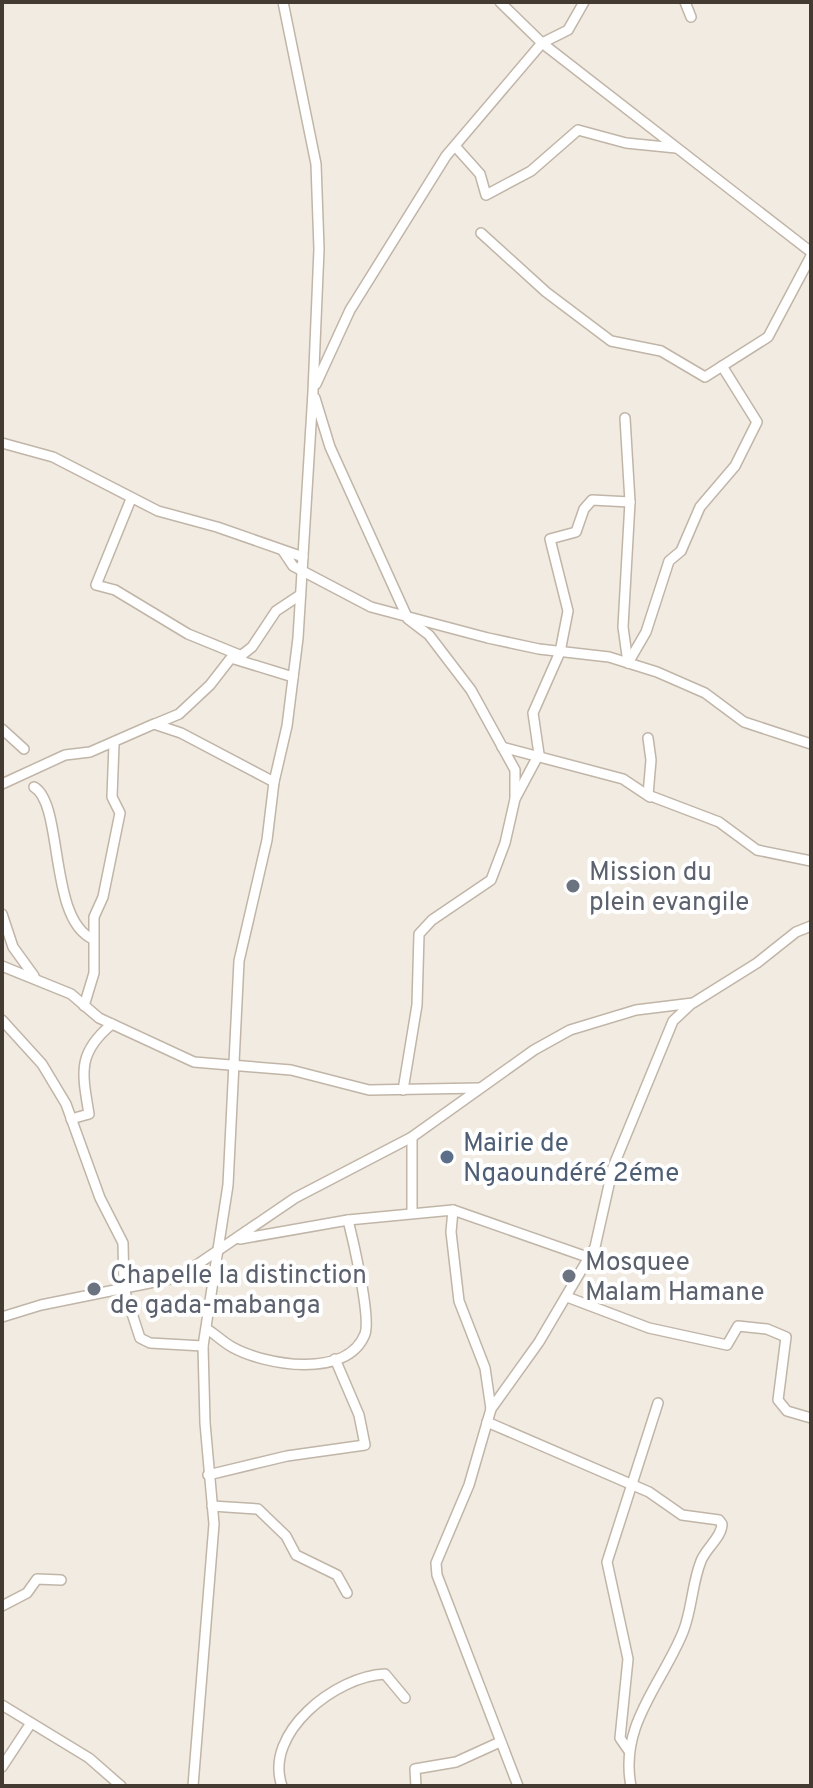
<svg xmlns="http://www.w3.org/2000/svg" width="813" height="1788" font-family="Overpass,sans-serif">
  <style>
    .lines { fill: none; stroke-linecap: round; stroke-linejoin: round }
    .minor-casing { stroke: #c0b5a7; stroke-width: 12 }
    .minor { stroke: #fff; stroke-width: 9 }
    .worship-dot { fill: #6b7280; stroke: #fff; stroke-width: 3 }
    .service-dot { fill: #5c6f8a; stroke: #fff; stroke-width: 3 }
    .labels { text-anchor: middle; stroke-width: 8; stroke-linejoin: round; paint-order: stroke }
    .worship-label { font-size: 26px; fill: #5b616d; stroke: #fff; text-anchor: start }
    .service-label { font-size: 26px; fill: #4e5e75; stroke: #fff; text-anchor: start }
  </style>
  <rect width="100%" height="100%" fill="#f2ebe2"/>
  <g class="lines">
    <defs>
      <g id="minor">
        <path d="M500 2 542 43 811 252"/>
        <path d="M685 2 691 17"/>
        <path d="M455 146 480 174 486 195 531 171 578 130 626 143 676 148"/>
        <path d="M481 233 546 292 611 341 661 351 705 377 768 337 811 256"/>
        <path d="M316 384 350 310 446 156 542 43 568 30 584 2"/>
        <path d="M315 398 330 447 408 619 429 635 471 690 515 770V799"/>
        <path d="M625 418 630 502 623 627 628 663"/>
        <path d="M2 443 53 457 158 511 217 527 303 557"/>
        <path d="M131 499 96 585 115 590 188 634 242 656"/>
        <path d="M283 551 293 566 371 607 488 638 539 649 609 657 657 672 705 693 744 722 811 744"/>
        <path d="M238 658 252 647 276 611 300 595"/>
        <path d="M628 663 646 632 669 561 681 551 700 507 735 466 757 422 722 366"/>
        <path d="M155 724 179 714 210 685 231 658 293 677"/>
        <path d="M2 729 24 749"/>
        <path d="M648 738 651 760 648 795 719 822 757 850 811 861"/>
        <path d="M502 747 623 779 650 797"/>
        <path d="M2 784 65 755 90 752 154 724 181 733 274 782"/>
        <path d="M34 787C64 804 48 920 93 939"/>
        <path d="M2 914 13 947 34 976"/>
        <path d="M2 966 71 994 99 1018 194 1062 291 1070 369 1090 480 1088"/>
        <path d="M84 1006 94 973V917L103 897 120 813 112 797 114 744"/>
        <path d="M2 1020 42 1064 66 1104 100 1198 123 1243 124 1289 140 1338 150 1343 203 1346"/>
        <path d="M403 1090 417 1005 419 934 432 920 491 880 505 843 515 799 539 754 533 713 560 652 568 611 550 539 576 532 584 509 592 500 630 502"/>
        <path d="M71 1119 89 1114C82 1072 77 1053 112 1024"/>
        <path d="M412 1137V1212"/>
        <path d="M453 1210 590 1258"/>
        <path d="M240 1239 348 1220 453 1210 451 1232 459 1301 485 1368 491 1409"/>
        <path d="M567 1297 649 1328 727 1345 738 1326 767 1329 786 1337 778 1400 787 1411 811 1418"/>
        <path d="M2 1317 41 1305 179 1277 295 1198 412 1137 534 1050 570 1030 636 1010 693 1003 757 963 796 932 811 926"/>
        <path d="M207 1329C215 1334 223 1342 232 1347 264 1365 347 1380 365 1334 371 1317 353 1240 348 1220"/>
        <path d="M487 1422 649 1492 682 1515 719 1520 722 1524C722 1537 706 1548 701 1561 692 1583 692 1610 683 1632 662 1684 619 1725 631 1786"/>
        <path d="M208 1475 287 1456 365 1445 359 1415 335 1359"/>
        <path d="M212 1506 258 1509 286 1536 296 1555 337 1575 347 1593"/>
        <path d="M2 1606 27 1593 37 1579 61 1580"/>
        <path d="M2 1705 89 1758 121 1786"/>
        <path d="M629 1751 620 1738 628 1659 607 1562 658 1403"/>
        <path d="M2 1767 31 1723"/>
        <path d="M193 1786 214 1524 205 1423 203 1346 228 1185 239 961 267 840 274 782 287 726 298 638 313 392 319 249 316 164 283 2"/>
        <path d="M282 1786C263 1733 336 1676 385 1674L405 1698"/>
        <path d="M416 1786 415 1769 456 1762 500 1742"/>
        <path d="M518 1786 437 1575 436 1563 469 1485 491 1409 539 1342 595 1247 613 1167 673 1021 690 1005"/>
      </g>
    </defs>
    <use href="#minor" class="minor-casing"/>
    <use href="#minor" class="minor"/>
  </g>
  <g class="worship-dot">
    <circle cx="573" cy="886" r="8"/>
    <circle cx="569" cy="1276" r="8"/>
    <circle cx="94" cy="1289" r="8"/>
  </g>
  <circle class="service-dot" cx="447" cy="1157" r="8"/>
  <g class="labels">
    <g class="worship-label">
      <text x="589" y="880">Mission du<tspan x="589" dy="30">plein evangile</tspan></text>
      <text x="585" y="1270">Mosquee<tspan x="585" dy="30">Malam Hamane</tspan></text>
      <text x="110" y="1283">Chapelle la distinction<tspan x="110" dy="30">de gada-mabanga</tspan></text>
    </g>
    <g class="service-label">
      <text x="463" y="1151">Mairie de<tspan x="463" dy="30">Ngaoundéré 2éme</tspan></text>
    </g>
  </g>
  <rect width="813" height="1788" fill="none" stroke="#433b32" stroke-width="8"/>
</svg>
